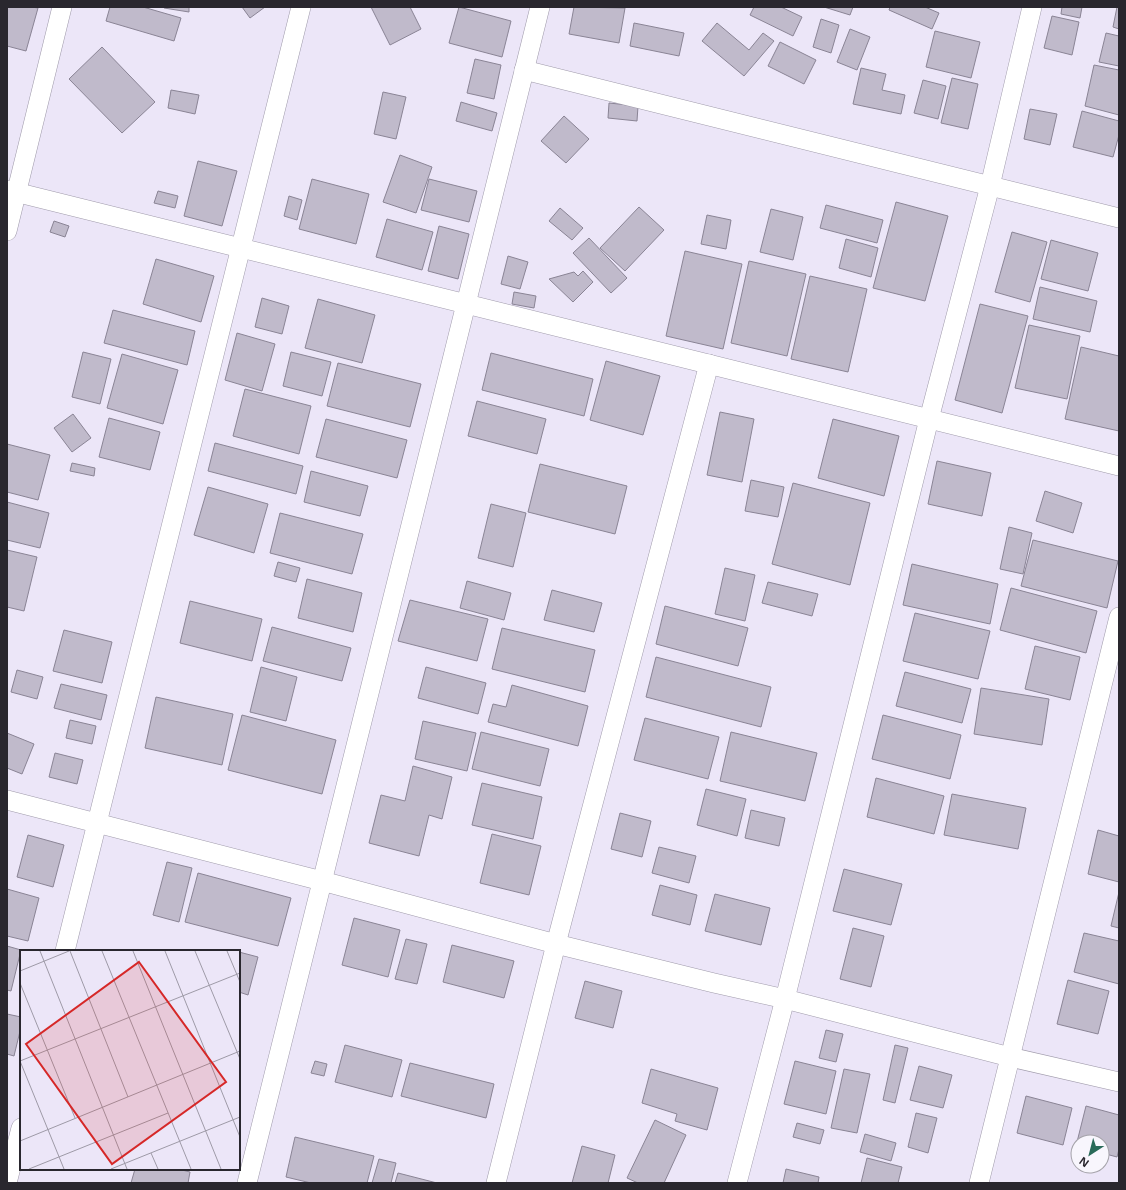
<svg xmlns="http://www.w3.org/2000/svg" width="1126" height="1190" font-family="'Noto Sans',sans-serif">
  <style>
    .building { fill: #c0bacb; stroke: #8a8495 }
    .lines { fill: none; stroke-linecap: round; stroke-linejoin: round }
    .minor-casing { stroke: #a09bab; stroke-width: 20 }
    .minor { stroke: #fff; stroke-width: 19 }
    .inset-road { fill: none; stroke: #9e9aa7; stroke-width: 1 }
    .view { fill: #d62828; fill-opacity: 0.15; stroke: #d62828; stroke-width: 2 }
    .inset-edge { fill: none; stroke: #29272e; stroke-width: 2 }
  </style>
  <rect width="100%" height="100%" fill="#ece6f8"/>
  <g class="building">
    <path d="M7 7H32L38 8 26 51 7 46Z"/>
    <path d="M110 7H143L181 18 174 41 106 21Z"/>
    <path d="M165 7H189V12L164 8Z"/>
    <path d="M242 7H265L250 18Z"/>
    <path d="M371 7H410L421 29 390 45Z"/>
    <path d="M459 7 511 21 502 57 449 43Z"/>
    <path d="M574 7 625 8 619 43 569 34Z"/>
    <path d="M754 7H781L802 17 793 36 750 15Z"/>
    <path d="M824 7H853L850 15Z"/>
    <path d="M890 7H925L939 13 932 29 889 10Z"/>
    <path d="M1062 7H1082L1080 18 1061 14Z"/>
    <path d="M1117 7H1119V29L1113 27Z"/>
    <path d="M1052 16 1079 22 1072 55 1044 48Z"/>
    <path d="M821 19 839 25 831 53 813 47Z"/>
    <path d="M634 23 684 33 679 56 630 46Z"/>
    <path d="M717 23 749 50 763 33 774 41 744 76 702 41Z"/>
    <path d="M850 29 870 37 857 70 837 62Z"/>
    <path d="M935 31 980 42 971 78 926 67Z"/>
    <path d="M1106 33 1119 36V66L1099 62Z"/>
    <path d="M780 42 816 60 804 84 768 66Z"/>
    <path d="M102 47 155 102 122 133 69 79Z"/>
    <path d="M475 59 501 65 494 99 467 93Z"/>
    <path d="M1094 65 1119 70V115L1085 106Z"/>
    <path d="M861 68 886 74 882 90 905 95 901 114 853 104Z"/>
    <path d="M952 78 978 84 968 129 941 123Z"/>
    <path d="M923 80 946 86 938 119 914 113Z"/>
    <path d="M171 90 199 95 195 114 168 108Z"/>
    <path d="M383 92 406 97 396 139 374 134Z"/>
    <path d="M461 102 497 113 492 131 456 121Z"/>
    <path d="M609 103 638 106 637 121 608 118Z"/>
    <path d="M1030 109 1057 114 1050 145 1024 139Z"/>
    <path d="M1082 111 1119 121V135L1113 157 1073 147Z"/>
    <path d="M564 116 589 139 566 163 541 141Z"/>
    <path d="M400 155 432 167 416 213 383 202Z"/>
    <path d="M198 161 237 171 222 226 184 216Z"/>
    <path d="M312 179 369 194 356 244 299 229Z"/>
    <path d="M429 179 477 191 469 222 421 210Z"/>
    <path d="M158 191 178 196 175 208 154 203Z"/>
    <path d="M289 196 302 200 297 220 284 216Z"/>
    <path d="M896 202 948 216 925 301 873 288Z"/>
    <path d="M826 205 883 220 877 243 820 228Z"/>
    <path d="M639 207 664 230 625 271 600 248Z"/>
    <path d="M560 208 583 228 572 240 549 221Z"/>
    <path d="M771 209 803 217 793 260 760 252Z"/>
    <path d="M707 215 731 220 726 249 701 244Z"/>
    <path d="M387 219 433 232 422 270 376 257Z"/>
    <path d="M54 221 69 226 65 237 50 232Z"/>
    <path d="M439 226 469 234 458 279 428 271Z"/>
    <path d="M1012 232 1047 242 1030 302 995 292Z"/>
    <path d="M589 238 627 278 611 293 573 253Z"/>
    <path d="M846 239 878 248 871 277 839 268Z"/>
    <path d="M1051 240 1098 253 1088 291 1041 279Z"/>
    <path d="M685 251 742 264 723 349 666 336Z"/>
    <path d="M508 256 528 262 520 289 501 284Z"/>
    <path d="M156 259 214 276 201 322 143 304Z"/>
    <path d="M749 261 806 274 787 356 731 343Z"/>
    <path d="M583 271 593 282 573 302 549 279 574 272 578 276Z"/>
    <path d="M810 276 867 289 848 372 791 359Z"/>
    <path d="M1040 287 1097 301 1090 332 1033 319Z"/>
    <path d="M514 292 536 296 534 308 512 304Z"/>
    <path d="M262 298 289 306 282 334 255 327Z"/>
    <path d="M318 299 375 315 362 363 305 348Z"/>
    <path d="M980 304 1028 316 1002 413 955 400Z"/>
    <path d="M113 310 195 331 187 365 104 343Z"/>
    <path d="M1029 325 1080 336 1067 399 1015 388Z"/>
    <path d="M237 333 275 344 262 391 225 380Z"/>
    <path d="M1081 347 1119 356V431L1065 419Z"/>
    <path d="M83 352 111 359 100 404 72 397Z"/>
    <path d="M291 352 331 362 322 396 283 386Z"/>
    <path d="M491 353 593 379 584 416 482 390Z"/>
    <path d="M122 354 178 370 163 424 107 408Z"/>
    <path d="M606 361 660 376 643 435 590 420Z"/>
    <path d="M338 363 421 384 410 427 327 406Z"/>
    <path d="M245 389 311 406 299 454 233 436Z"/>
    <path d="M477 401 546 419 537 454 468 436Z"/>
    <path d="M720 412 754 419 742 482 707 475Z"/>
    <path d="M73 414 91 438 72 452 54 428Z"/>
    <path d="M109 418 160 432 150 470 99 457Z"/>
    <path d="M326 419 407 440 397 478 316 457Z"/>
    <path d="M833 419 899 436 884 496 818 478Z"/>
    <path d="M215 443 303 466 296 494 208 471Z"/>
    <path d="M7 444 50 455 38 500 7 492Z"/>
    <path d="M937 461 991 473 982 516 928 504Z"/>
    <path d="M72 463 95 468 94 476 70 471Z"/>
    <path d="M540 464 627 486 615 534 528 512Z"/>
    <path d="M311 471 368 486 360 516 304 502Z"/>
    <path d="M751 480 784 487 778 517 745 511Z"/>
    <path d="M793 483 870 503 850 585 772 564Z"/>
    <path d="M208 487 268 504 254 553 194 535Z"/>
    <path d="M1045 491 1082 503 1073 533 1036 521Z"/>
    <path d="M7 502 49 513 40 548 7 540Z"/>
    <path d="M491 504 526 513 513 567 478 558Z"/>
    <path d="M280 513 363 534 352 574 270 553Z"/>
    <path d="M1009 527 1032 533 1023 574 1000 569Z"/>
    <path d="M1033 540 1118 561 1107 608 1021 586Z"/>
    <path d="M7 550 37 557 24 611 7 607Z"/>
    <path d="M278 562 300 568 296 582 274 576Z"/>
    <path d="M912 564 998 584 990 624 903 605Z"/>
    <path d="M725 568 755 575 745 621 715 614Z"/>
    <path d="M307 579 362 593 353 632 298 618Z"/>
    <path d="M467 581 511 593 504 620 460 608Z"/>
    <path d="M768 582 818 594 812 616 762 603Z"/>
    <path d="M1011 588 1097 611 1086 653 1000 630Z"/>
    <path d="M552 590 602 603 594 632 544 620Z"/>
    <path d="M410 600 488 619 477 661 398 641Z"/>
    <path d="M190 601 262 619 252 661 180 643Z"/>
    <path d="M665 606 748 628 738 666 656 644Z"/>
    <path d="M915 613 990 631 978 679 903 661Z"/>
    <path d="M272 627 351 648 342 681 263 661Z"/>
    <path d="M502 628 595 650 585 692 492 669Z"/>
    <path d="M64 630 112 642 102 683 53 671Z"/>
    <path d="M1035 646 1080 657 1070 700 1025 689Z"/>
    <path d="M656 657 771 687 761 727 646 697Z"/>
    <path d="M261 667 297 677 286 721 250 712Z"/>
    <path d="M426 667 486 683 478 714 418 698Z"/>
    <path d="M17 670 43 677 37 699 11 692Z"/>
    <path d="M905 672 971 689 962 723 896 706Z"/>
    <path d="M61 684 107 695 101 720 54 708Z"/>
    <path d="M512 685 588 706 578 746 488 722 493 704 506 707Z"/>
    <path d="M981 688 1049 699 1042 745 974 734Z"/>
    <path d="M156 697 233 714 222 765 145 748Z"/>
    <path d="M242 715 336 740 322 794 228 770Z"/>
    <path d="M883 715 961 735 950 779 872 759Z"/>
    <path d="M645 718 719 737 708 779 634 760Z"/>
    <path d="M70 720 96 726 92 744 66 738Z"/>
    <path d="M423 721 476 733 467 771 415 759Z"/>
    <path d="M481 732 549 749 540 786 472 769Z"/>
    <path d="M731 732 817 753 805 801 720 781Z"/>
    <path d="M7 733 34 744 22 774 7 768Z"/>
    <path d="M55 753 83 760 77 784 49 777Z"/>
    <path d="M413 766 452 777 442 819 429 815 419 856 369 843 381 795 405 801Z"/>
    <path d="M876 778 944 796 934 834 867 817Z"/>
    <path d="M482 783 542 797 533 839 472 825Z"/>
    <path d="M706 789 746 799 737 836 697 825Z"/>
    <path d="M952 794 1026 808 1018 849 944 835Z"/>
    <path d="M751 810 785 818 779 846 745 838Z"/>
    <path d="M620 813 651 821 642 857 611 849Z"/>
    <path d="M1098 830 1119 836V882L1088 874Z"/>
    <path d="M492 834 541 846 529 895 480 883Z"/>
    <path d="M28 835 64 845 53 887 17 877Z"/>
    <path d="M659 847 696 856 689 883 652 873Z"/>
    <path d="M167 862 192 868 179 922 153 915Z"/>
    <path d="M844 869 902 884 891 925 833 911Z"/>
    <path d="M198 873 291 898 278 946 185 922Z"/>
    <path d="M660 885 697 895 690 925 652 915Z"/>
    <path d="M7 889 39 898 28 941 7 936Z"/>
    <path d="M1119 892V928L1111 926Z"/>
    <path d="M715 894 770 908 761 945 705 931Z"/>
    <path d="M354 918 400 930 388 977 342 965Z"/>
    <path d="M853 928 884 936 871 987 840 979Z"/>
    <path d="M1084 933 1119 941V984L1074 972Z"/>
    <path d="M406 939 427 944 417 984 395 979Z"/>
    <path d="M452 945 514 961 504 998 443 982Z"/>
    <path d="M7 946 21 950 11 991 7 990Z"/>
    <path d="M239 952 258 957 248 995 239 992Z"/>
    <path d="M1068 980 1109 991 1098 1034 1057 1024Z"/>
    <path d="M585 981 622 991 613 1028 575 1018Z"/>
    <path d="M7 1014 21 1017V1027L14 1056 7 1054Z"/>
    <path d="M826 1030 843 1034 836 1062 819 1058Z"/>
    <path d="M345 1045 402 1060 392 1097 335 1082Z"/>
    <path d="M895 1045 908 1048 895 1103 883 1100Z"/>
    <path d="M315 1061 327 1064 324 1076 311 1073Z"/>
    <path d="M795 1061 836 1071 826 1114 784 1104Z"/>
    <path d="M410 1063 494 1084 486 1118 401 1096Z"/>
    <path d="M919 1066 952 1075 943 1108 910 1100Z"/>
    <path d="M651 1069 718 1088 707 1130 675 1121 677 1114 642 1103Z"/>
    <path d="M844 1069 870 1074 857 1133 831 1128Z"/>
    <path d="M1026 1096 1072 1108 1063 1145 1017 1133Z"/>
    <path d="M1086 1106 1119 1115V1149L1117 1157 1102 1153V1142H1078V1147L1076 1146Z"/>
    <path d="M916 1113 937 1118 928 1153 908 1147Z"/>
    <path d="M655 1120 686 1135 664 1183H638L627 1178Z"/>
    <path d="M797 1123 824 1130 820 1144 793 1137Z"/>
    <path d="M865 1134 896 1143 891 1161 860 1152Z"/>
    <path d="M295 1137 374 1156 367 1183H311L286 1177Z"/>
    <path d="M582 1146 615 1155 608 1183H572Z"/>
    <path d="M867 1158 902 1167 898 1183H861Z"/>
    <path d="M379 1159 396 1163 391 1183H372Z"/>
    <path d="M135 1169H178L190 1172 188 1183H131Z"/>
    <path d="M786 1169 819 1177 818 1183H783Z"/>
    <path d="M398 1173 437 1183H395Z"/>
  </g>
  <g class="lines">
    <defs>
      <g id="minor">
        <path d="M524 70 1119 218"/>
        <path d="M7 190 1119 466"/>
        <path d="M7 231 62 7"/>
        <path d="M7 800 322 881 556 944 714 983 785 999 1010 1057 1119 1082"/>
        <path d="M65 951 301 7"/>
        <path d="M7 1183 21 1128"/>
        <path d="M247 1183 540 7"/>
        <path d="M496 1183 556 944 709 364"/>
        <path d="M737 1183 785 999 929 419 990 186 1032 7"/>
        <path d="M979 1183 1119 617"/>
      </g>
    </defs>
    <use href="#minor" class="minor-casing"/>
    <use href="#minor" class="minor"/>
  </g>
  <g transform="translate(20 950)">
    <rect width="220" height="220" fill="#ece6f8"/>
    <path class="inset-road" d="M20 1 107 219M50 1 108 147M82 1 171 219M113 1 201 219M145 1 220 187M175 1 220 109M207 1 220 32M0 21 49 1M0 33 55 168M0 111 220 23M0 111 44 219M0 191 220 101M131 203 138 219M9 219 148 163M91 219 220 167"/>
    <path class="view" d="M119 12 206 132 92 214 6 94Z"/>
    <rect width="220" height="220" class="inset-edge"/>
  </g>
  <rect width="1126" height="1190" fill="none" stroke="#29272e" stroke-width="16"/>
  <g transform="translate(1090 1154) rotate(216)"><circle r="19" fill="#f8f6fd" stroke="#a5a3aa"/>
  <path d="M0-3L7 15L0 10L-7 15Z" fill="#296a59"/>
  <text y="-6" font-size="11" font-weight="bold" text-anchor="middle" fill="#29272e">N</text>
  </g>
</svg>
